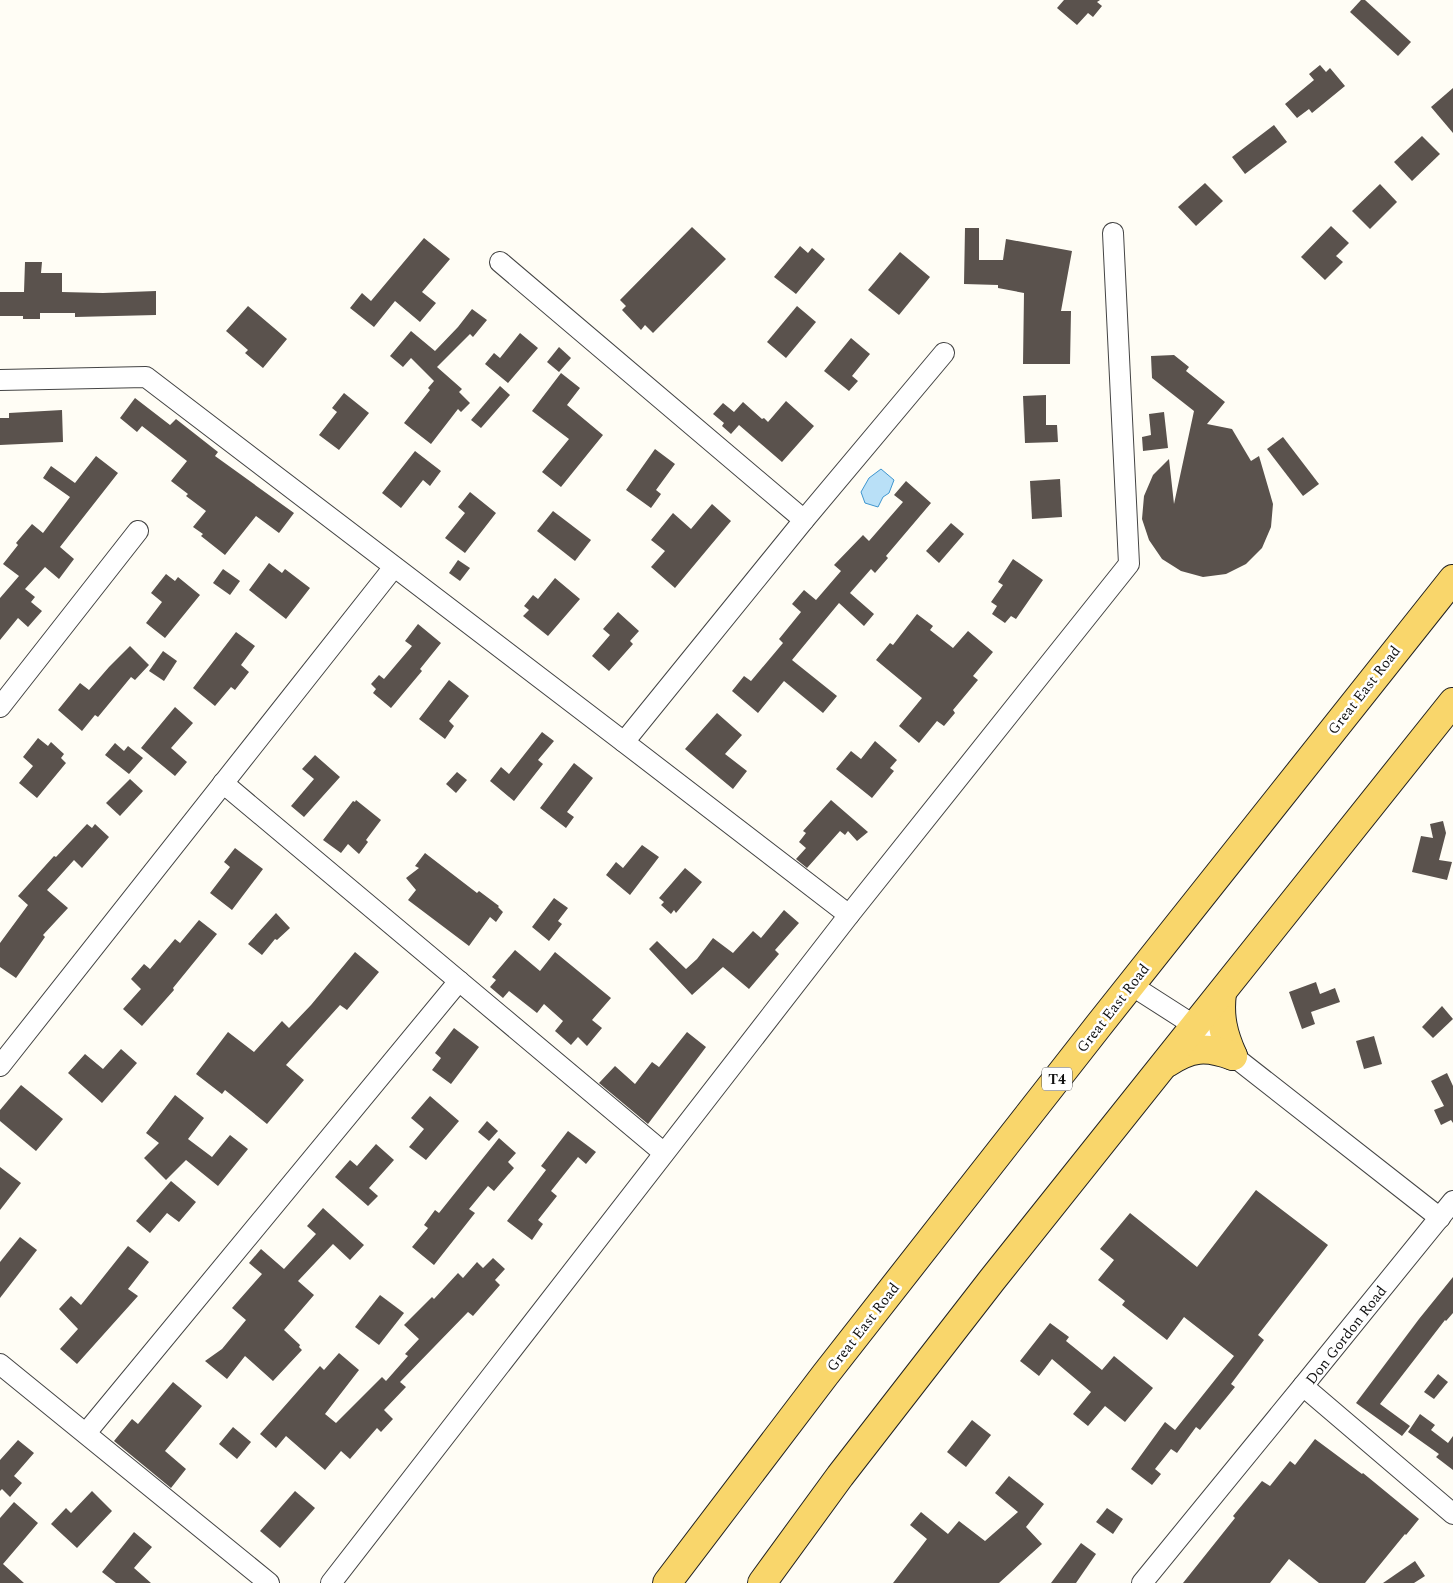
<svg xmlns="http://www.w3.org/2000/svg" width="1453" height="1583" font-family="Spectral,serif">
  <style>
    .water { fill: #b9e0f7; stroke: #3f96cf }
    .building { fill: #5a524d }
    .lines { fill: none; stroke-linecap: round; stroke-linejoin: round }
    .minor-casing { stroke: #444; stroke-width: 22 }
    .primary-casing { stroke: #222; stroke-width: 30 }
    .minor { stroke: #fff; stroke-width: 20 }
    .primary { stroke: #f9d66b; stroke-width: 28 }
    .labels { text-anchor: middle; stroke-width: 5; stroke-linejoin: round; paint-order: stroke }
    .shield { fill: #fff; stroke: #585858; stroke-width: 1 }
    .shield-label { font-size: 14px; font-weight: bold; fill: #111 }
    .street-label { font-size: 15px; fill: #111; stroke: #fff }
  </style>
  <rect width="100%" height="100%" fill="#fffdf5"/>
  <path class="water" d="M881 469 894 480 889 493 883 497 878 507 865 503 861 492 869 478Z"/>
  <g class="building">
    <path d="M1064 0H1100L1097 2 1102 6 1093 17 1088 13 1077 25 1057 8Z"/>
    <path d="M1361 0H1365L1411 42 1398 56 1350 12Z"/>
    <path d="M1320 65 1326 72 1330 68 1345 86 1312 113 1309 109 1297 118 1285 104 1314 80 1309 74Z"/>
    <path d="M1453 88V133L1431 107Z"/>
    <path d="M1274 125 1287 142 1245 174 1232 157Z"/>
    <path d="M1422 136 1440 154 1412 181 1394 162Z"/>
    <path d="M1205 183 1223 201 1196 226 1178 207Z"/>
    <path d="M1380 184 1397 202 1370 229 1352 211Z"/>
    <path d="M1331 226 1349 243 1336 256 1343 262 1325 280 1301 257Z"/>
    <path d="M692 227 726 259 653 333 645 325 641 330 622 310 626 306 620 300Z"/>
    <path d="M965 228H979V260H1003L1006 239 1072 251 1061 311H1071L1070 364H1023L1024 293 998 288V285L964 284Z"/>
    <path d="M424 238 450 259 422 292 436 303 420 322 395 301 374 327 350 308 362 293 371 301Z"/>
    <path d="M800 246 808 253 812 248 825 259 796 294 774 277Z"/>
    <path d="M900 252 930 277 899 315 868 290Z"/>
    <path d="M25 262H42L41 273H62V292L103 293 156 291V315L75 317V313H40V319H23V316H0V292H24Z"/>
    <path d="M248 306 287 339 263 368 245 353 248 350 226 331Z"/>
    <path d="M797 306 816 322 786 358 767 342Z"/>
    <path d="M472 309 487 320 473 337 470 334 437 367 462 389 459 392 470 403 461 412 458 409 431 444 404 423 430 390 428 388 434 381 411 358 403 367 390 356 411 331 435 351 458 327Z"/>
    <path d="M520 333 538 348 508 383 485 364 494 353 500 358Z"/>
    <path d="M851 338 870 354 852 376 858 381 849 391 824 371Z"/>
    <path d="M559 347 571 358 559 372 547 362Z"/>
    <path d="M1174 355 1189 367 1186 371 1225 402 1207 424 1232 429 1251 461 1259 456 1273 504 1271 527 1262 548 1246 564 1226 574 1203 577 1181 571 1162 559 1149 540 1142 519 1144 496 1153 475 1169 459 1174 504 1194 411 1152 378 1151 356Z"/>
    <path d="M561 373 580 388 567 405 603 435 561 487 542 472 569 439 532 411Z"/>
    <path d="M500 386 510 395 481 428 471 420Z"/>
    <path d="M344 393 369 413 339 450 319 435 337 412 332 408Z"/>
    <path d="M1046 395V425H1057L1058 442 1025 443 1023 396Z"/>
    <path d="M135 398 170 425 176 419 218 452 215 456 294 513 279 533 256 516 225 555 201 536 203 534 193 527 206 511 186 496 188 494 171 481 187 461 142 426 137 432 120 418Z"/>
    <path d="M786 401 814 426 782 462 739 425 731 434 722 426 724 423 713 414 723 403 734 412 743 402 762 419 764 418 768 422Z"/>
    <path d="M62 410 63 442 0 445V418H9V413Z"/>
    <path d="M1164 412 1168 448 1143 451 1142 437 1151 435 1149 414Z"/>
    <path d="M1283 437 1319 484 1303 496 1267 449Z"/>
    <path d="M655 449 675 464 656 490 661 494 651 508 626 490Z"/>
    <path d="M415 451 441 471 430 486 423 480 401 508 382 493Z"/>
    <path d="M96 456 118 473 60 547 74 559 59 579 45 567 25 589 35 597 31 602 42 611 28 627 18 618 0 640V598L19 576 3 564 18 545 16 543 32 524 43 533 70 497 43 478 51 466 75 483Z"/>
    <path d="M1060 479 1062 517 1032 519 1030 481Z"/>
    <path d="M906 481 931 503 886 556 888 558 875 573 871 569 850 593 874 614 864 626 839 603 792 660 837 696 823 713 784 681 758 713 732 691 744 676 751 681 783 643 779 639 801 612 792 604 804 590 816 600 841 571 834 565 863 535 869 541 903 502 894 495Z"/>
    <path d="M470 492 496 513 465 553 445 538 465 513 458 507Z"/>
    <path d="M712 504 731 521 675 588 651 567 665 551 651 540 673 513 691 529Z"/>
    <path d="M553 511 591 540 575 561 537 531Z"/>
    <path d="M951 523 964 534 939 563 926 551Z"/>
    <path d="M1013 559 1043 580 1016 619 1011 616 1005 623 992 614 997 606 991 602 1003 585 998 582Z"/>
    <path d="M458 560 470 568 460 581 449 573Z"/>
    <path d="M269 563 282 573 285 569 310 588 286 619 249 590Z"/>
    <path d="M223 569 240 581 230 595 213 583Z"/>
    <path d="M166 574 175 581 178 577 200 595 165 638 146 623 162 602 151 593Z"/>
    <path d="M555 578 580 599 548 636 523 616 529 610 524 606 533 595 538 599Z"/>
    <path d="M618 612 639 631 630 641 633 644 609 671 592 656 610 635 603 629Z"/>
    <path d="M917 614 933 626 930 630 953 648 968 631 993 652 973 676 978 680 953 710 955 713 944 726 937 721 919 743 899 726 922 698 876 660 890 643 893 645Z"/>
    <path d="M418 624 441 643 420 669 422 671 391 708 373 693 376 689 371 684 379 675 384 679 412 646 405 641Z"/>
    <path d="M236 632 255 646 241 665 249 672 235 690 231 687 215 706 193 688Z"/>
    <path d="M130 646 149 665 135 680 131 677 98 717 95 715 82 731 58 710 80 683 89 690 109 667Z"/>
    <path d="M163 651 177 661 164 681 149 671Z"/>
    <path d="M449 680 469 696 449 721 454 726 445 739 419 719Z"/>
    <path d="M175 707 193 723 171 748 187 762 175 776 141 748Z"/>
    <path d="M717 713 742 735 725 754 747 771 733 789 685 749Z"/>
    <path d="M542 732 554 741 538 760 543 764 514 801 490 781 501 767 509 774Z"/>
    <path d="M38 738 48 746 51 742 64 754 61 758 66 763 37 798 19 783 33 766 23 757Z"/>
    <path d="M875 741 897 760 890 768 894 771 872 798 836 769 851 751 861 759Z"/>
    <path d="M115 743 124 751 128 746 143 758 129 774 105 755Z"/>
    <path d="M315 755 340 777 304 817 291 806 314 779 302 769Z"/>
    <path d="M574 763 593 778 567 812 574 817 566 828 540 808Z"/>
    <path d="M457 772 467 780 456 793 446 784Z"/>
    <path d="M130 779 143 791 120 816 106 803Z"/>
    <path d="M356 800 381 820 366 840 368 842 359 854 348 844 341 853 323 840 353 801 355 802Z"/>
    <path d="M831 800 868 832 857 841 848 831 845 835 840 831 807 868 796 859 806 848 799 842 806 833 803 831Z"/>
    <path d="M1443 821 1446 833 1439 860 1452 862 1447 880 1412 872 1421 836 1433 838 1430 824Z"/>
    <path d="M87 824 92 828 95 824 109 837 82 868 74 860 47 890 68 908 43 935 45 937 16 978 0 967V943L28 905 18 896 54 856 56 857Z"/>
    <path d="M642 845 659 857 630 895 606 875 616 862 623 868Z"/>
    <path d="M235 848 263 869 232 910 210 893 230 867 224 862Z"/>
    <path d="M425 853 477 893 479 891 499 906 498 907 503 912 496 922 490 917 469 946 408 900 416 890 406 878 419 868 415 866Z"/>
    <path d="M685 868 702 882 676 913 674 910 671 914 661 905 664 902 659 898Z"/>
    <path d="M554 898 568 908 558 921 562 924 549 941 532 927Z"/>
    <path d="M784 910 799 923 775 950 779 954 749 989 723 967 692 995 649 949 657 941 686 969 697 959 713 938 733 953 753 931 761 938Z"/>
    <path d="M276 913 290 928 277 940 275 939 262 955 248 944Z"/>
    <path d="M199 920 217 934 173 988 174 990 142 1026 123 1009 141 989 131 979 144 964 150 969 175 939 180 943Z"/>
    <path d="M515 950 540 971 555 952 611 998 592 1020 602 1028 587 1046 578 1037 571 1045 555 1031 563 1021 544 1004 537 1013 509 991 503 998 490 987 496 980 492 977Z"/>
    <path d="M355 952 379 972 347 1010 340 1005 286 1065 304 1080 267 1124 225 1090 222 1094 196 1074 228 1032 254 1052 282 1021 289 1028 311 1005Z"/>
    <path d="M1316 982 1320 994 1335 988 1340 1002 1311 1012 1315 1024 1302 1029 1289 992Z"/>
    <path d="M1442 1006 1453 1019 1433 1038 1422 1027Z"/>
    <path d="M454 1028 479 1047 451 1084 432 1070 441 1058 435 1053Z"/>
    <path d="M687 1032 706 1047 648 1124 599 1083 615 1066 635 1084 652 1062 659 1067Z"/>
    <path d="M1374 1036 1382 1064 1364 1069 1356 1041Z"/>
    <path d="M121 1049 137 1063 102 1103 68 1073 85 1054 103 1069Z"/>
    <path d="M1447 1073 1453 1086V1123L1451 1120 1441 1125 1434 1110 1444 1106 1431 1081Z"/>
    <path d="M21 1085 63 1119 36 1151 0 1121V1110Z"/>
    <path d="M175 1095 204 1118 188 1139 212 1157 230 1135 248 1149 218 1186 186 1160 166 1180 144 1158 159 1143 146 1133Z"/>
    <path d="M430 1096 459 1121 426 1160 409 1147 424 1129 411 1118Z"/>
    <path d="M487 1121 498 1131 489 1141 478 1132Z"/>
    <path d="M568 1131 596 1152 586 1164 578 1157 551 1191 557 1196 538 1220 543 1224 532 1240 507 1221 546 1170 541 1166Z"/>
    <path d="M499 1138 516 1153 508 1162 514 1168 494 1191 488 1186 469 1209 475 1213 434 1265 412 1247 428 1228 424 1225 435 1210 439 1213Z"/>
    <path d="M376 1144 394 1160 369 1188 378 1196 368 1206 335 1177 350 1160 357 1166Z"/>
    <path d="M0 1167 21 1183 0 1210Z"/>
    <path d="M171 1181 196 1202 179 1222 167 1213 150 1233 136 1221Z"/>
    <path d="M1256 1190 1328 1245 1258 1335 1264 1340 1231 1384 1235 1387 1200 1430 1196 1427 1177 1453 1171 1449 1155 1469 1161 1474 1152 1485 1131 1469 1165 1422 1175 1430 1234 1356 1184 1317 1167 1340 1122 1305 1125 1301 1098 1280 1114 1260 1100 1249 1130 1213 1197 1267Z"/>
    <path d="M323 1208 364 1245 350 1260 333 1244 298 1281 314 1295 284 1330 300 1345 299 1347 302 1350 273 1381 245 1356 227 1379 205 1361 222 1349 246 1320 232 1308 262 1274 249 1263 261 1249 284 1269 316 1234 307 1226Z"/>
    <path d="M20 1237 37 1250 0 1298V1262Z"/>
    <path d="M128 1246 149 1262 128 1289 138 1296 77 1364 60 1349 78 1329 59 1309 71 1296 81 1305Z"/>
    <path d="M493 1258 505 1269 495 1280 500 1285 473 1316 468 1312 400 1382 406 1387 384 1410 393 1419 381 1432 377 1428 350 1459 341 1451 325 1470 286 1436 276 1448 260 1434 320 1366 324 1370 339 1353 359 1370 325 1414 336 1423 382 1377 386 1381 408 1356 405 1354 419 1339 404 1325 432 1297 434 1299 458 1273 463 1278 477 1262 483 1268Z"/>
    <path d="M1453 1277V1313L1446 1321 1445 1320 1380 1404 1410 1426 1402 1436 1356 1403 1419 1319Z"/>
    <path d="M380 1295 404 1313 379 1345 355 1327Z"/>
    <path d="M1050 1323 1069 1337 1066 1341 1102 1370 1114 1356 1153 1388 1125 1422 1105 1406 1088 1426 1073 1414 1091 1392 1052 1359 1039 1376 1020 1361Z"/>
    <path d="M1438 1374 1448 1382 1434 1399 1424 1392Z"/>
    <path d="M173 1382 202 1406 165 1451 186 1469 171 1488 114 1441 132 1419 138 1424Z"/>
    <path d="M1420 1414 1435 1425 1431 1430 1448 1443 1453 1436V1470L1436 1457 1439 1454 1408 1432Z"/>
    <path d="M972 1420 991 1435 966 1467 947 1452Z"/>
    <path d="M233 1427 251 1442 237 1459 219 1444Z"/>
    <path d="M1315 1439 1362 1474 1363 1473 1419 1519 1406 1535 1405 1534 1365 1583H1319L1289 1559 1270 1583H1183L1235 1518 1233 1516 1262 1481 1270 1486 1290 1461 1295 1465Z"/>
    <path d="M18 1440 34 1453 14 1476 22 1483 10 1497 2 1489 0 1491V1460Z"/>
    <path d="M1009 1476 1044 1504 1026 1527 1042 1544 999 1583H893L927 1539 910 1525 921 1512 948 1534 959 1521 985 1541 1018 1512 995 1493Z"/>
    <path d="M92 1491 112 1511 77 1548 51 1524 66 1508 71 1513Z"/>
    <path d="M295 1491 315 1508 280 1548 260 1531Z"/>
    <path d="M14 1502 38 1523 3 1564 24 1583H0V1518Z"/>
    <path d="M1107 1508 1123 1519 1113 1534 1096 1522Z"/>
    <path d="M134 1532 152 1547 134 1568 151 1583H116L102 1572Z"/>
    <path d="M1081 1543 1096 1554 1076 1583H1051Z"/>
    <path d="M1415 1561 1425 1576 1414 1583H1383Z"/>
  </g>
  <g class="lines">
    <defs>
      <g id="minor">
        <path d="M500 262 804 520"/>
        <path d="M0 380 146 377 624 742 849 915"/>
        <path d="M0 707 138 531"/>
        <path d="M624 742 804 520 944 353"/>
        <path d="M223 783 664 1153"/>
        <path d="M1131 985 1195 1026 1440 1218"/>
        <path d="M0 1066 394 567"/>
        <path d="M1453 1201 1303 1386 1453 1514"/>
        <path d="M0 1364 269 1583"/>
        <path d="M86 1433 459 981"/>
        <path d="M331 1583 849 915 1129 564 1113 233"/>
        <path d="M1142 1583 1303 1386"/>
      </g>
      <g id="primary">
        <path d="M1222 993C1219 1016 1223 1034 1233 1056"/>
        <path d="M1167 1063C1191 1047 1206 1046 1233 1056"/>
        <path d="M667 1583 825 1375 1099 1025 1453 579"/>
        <path d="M762 1583 840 1476 992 1280 1453 702"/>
      </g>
    </defs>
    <use href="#minor" class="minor-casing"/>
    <use href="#primary" class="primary-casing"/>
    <use href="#minor" class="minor"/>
    <use href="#primary" class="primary"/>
  </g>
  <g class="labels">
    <rect class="shield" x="1042" y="1067.5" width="30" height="23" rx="4"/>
    <g class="shield-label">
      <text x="1057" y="1084">T4</text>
    </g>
    <g class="street-label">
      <text transform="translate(1364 690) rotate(-52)" y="5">Great East Road</text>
      <text transform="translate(1113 1008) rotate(-52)" y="5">Great East Road</text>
      <text transform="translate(863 1327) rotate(-52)" y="5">Great East Road</text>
      <text transform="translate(1346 1335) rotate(-52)" y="5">Don Gordon Road</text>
    </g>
  </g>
</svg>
